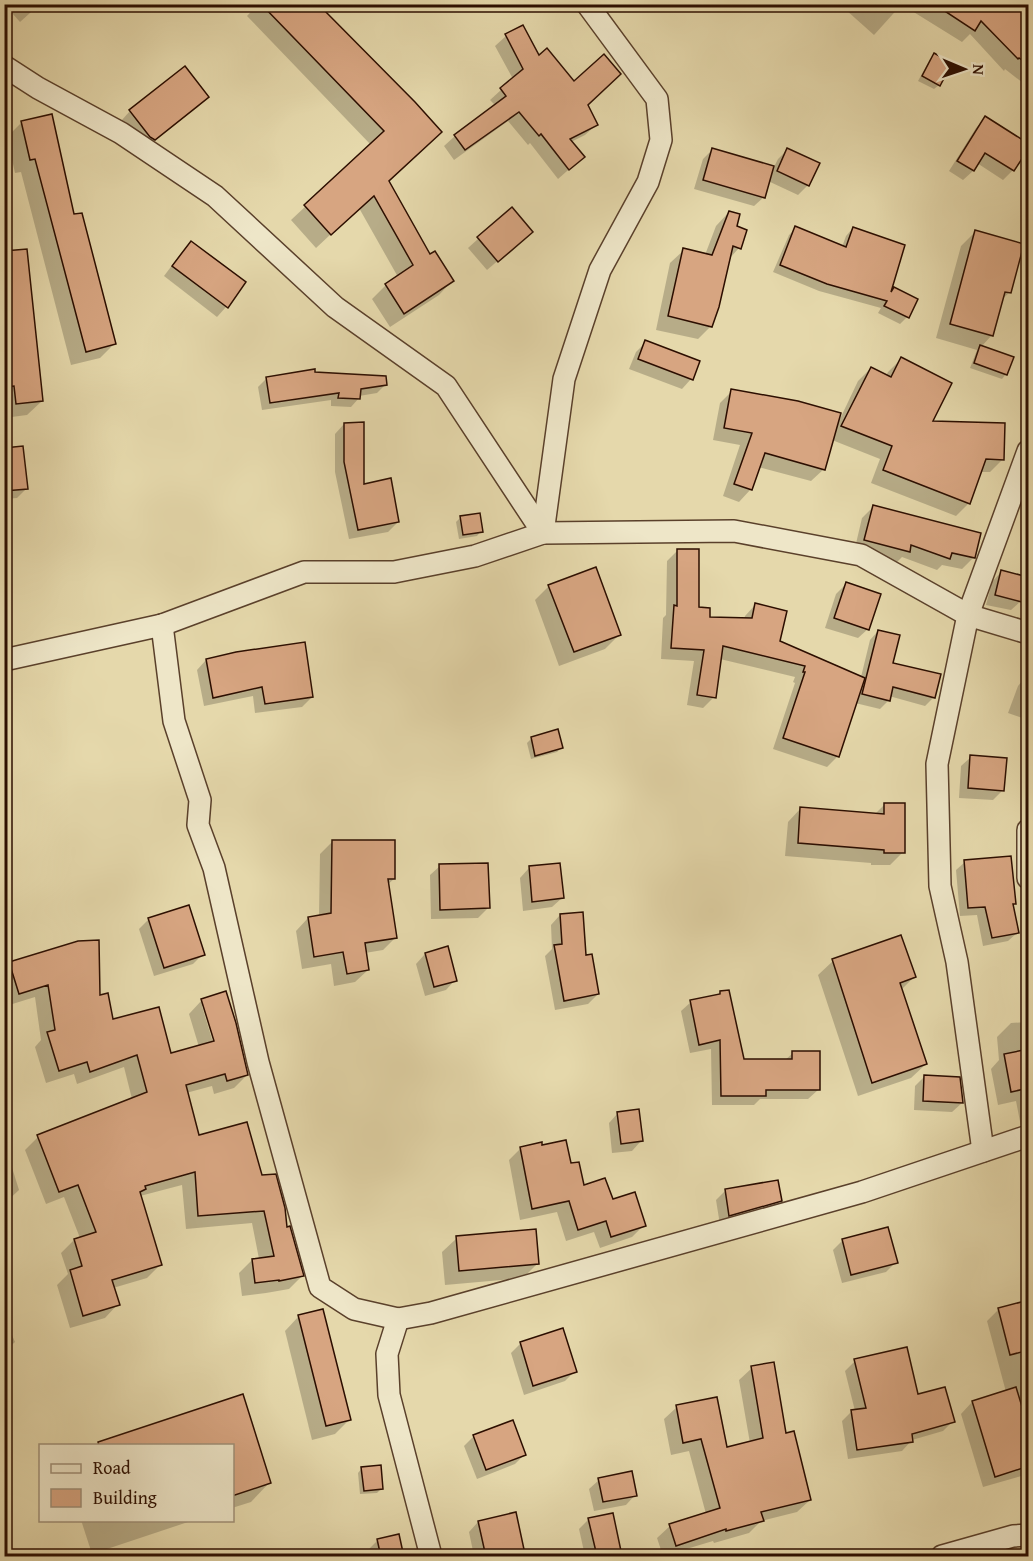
<svg xmlns="http://www.w3.org/2000/svg" width="1033" height="1561" font-family="'Gentium Book Plus',serif">
  <style>
    .shadow { fill: #0003; fill-rule: evenodd }
    .building { fill: #d7a581; stroke: #2c0e00; stroke-width: 1.5 }
    .lines { fill: none; stroke-linecap: round; stroke-linejoin: round }
    .street-casing { stroke: #5a402b; stroke-width: 24 }
    .street { stroke: #eee6c8; stroke-width: 21 }
  </style>
  <rect width="100%" height="100%" fill="#e5d8ab"/>
  <filter id="stains"><feTurbulence type="fractalNoise" baseFrequency=".00333" numOctaves="4"/><feColorMatrix values="0 0 0 0 .2 0 0 0 0 .09 0 0 0 0 .02 0 0 0 .5 -.17"/></filter>
  <radialGradient id="worn" r=".72"><stop offset=".6" stop-color="#630" stop-opacity="0"/><stop offset="1" stop-color="#630" stop-opacity=".3"/></radialGradient>
  <g class="shadow">
    <path d="M4 4H40L20 22Z"/>
    <path d="M258 4H317L427 146 387 182 429 256 452 281 439 295 390 327 372 299 386 285 398 277 359 208 316 248 291 220 371 145 247 16Z"/>
    <path d="M850 4H902L874 35 846 10Z"/>
    <path d="M916 4H1014L1028 20V87L1005 69 1004 71 970 34 962 42 912 11Z"/>
    <path d="M522 27 539 57 574 83 596 125 585 135 571 142 583 157 558 179 530 143 528 145 508 121 454 160 444 146 455 136 496 106 490 100 513 79 495 46 506 36Z"/>
    <path d="M934 55 939 85 934 89 918 81 930 59Z"/>
    <path d="M207 97 198 107 144 149 121 121 130 111Z"/>
    <path d="M985 118 1013 170 1003 180 977 163 973 171 963 180 949 171 976 128Z"/>
    <path d="M22 122 73 216 115 343 100 358 71 365 21 172 15 173 7 137Z"/>
    <path d="M712 150 774 167 778 159 787 150 808 185 798 195 768 181 764 197 754 206 694 189 703 159Z"/>
    <path d="M511 209 521 241 487 270 468 248Z"/>
    <path d="M729 212 736 227 739 248 729 259 711 326 698 339 656 330 670 263 684 250 705 255 716 226Z"/>
    <path d="M796 228 842 247 846 236 853 228 889 293 894 289 907 317 900 324 878 313 881 308 819 291 773 272 789 235Z"/>
    <path d="M975 232 1009 293 1001 300 992 335 981 347 1006 374 1002 379 970 368 977 350 936 338 961 246Z"/>
    <path d="M191 243 244 283 226 307 217 317 164 276 182 252Z"/>
    <path d="M4 253 42 401 27 415 4 418Z"/>
    <path d="M646 342 691 379 682 389 629 369 636 352Z"/>
    <path d="M901 359 931 423 1003 459 990 472H980L969 503 956 516 871 483 880 459 832 440 824 469 811 481 758 467 751 489 739 502 723 496 740 445 713 440 720 403 732 391 839 421 858 381 871 368 886 376 888 372Z"/>
    <path d="M314 374 385 385 377 393 359 396V398L351 407 331 406V400L262 410 258 387 266 379Z"/>
    <path d="M344 424 363 485 398 522 388 532 349 539 335 472V434Z"/>
    <path d="M4 449 27 488 17 498 4 499Z"/>
    <path d="M874 506 974 557 962 569 942 565 937 570 902 557 896 563 854 552 862 518Z"/>
    <path d="M461 517 481 531 477 536 459 539 456 522Z"/>
    <path d="M678 550 697 608 708 618 744 619 745 616 755 605 779 642 861 677 870 640 878 631 891 664 934 697 925 706 889 696 888 701 880 709 855 703 838 756 827 767 773 749 795 683 793 682 795 677 720 659 714 697 703 708 687 705 694 661 661 659 663 618 666 615 667 561Z"/>
    <path d="M1001 572 1021 601 1011 610 986 605 992 582Z"/>
    <path d="M846 584 868 629 858 638 825 628 836 594Z"/>
    <path d="M549 586 620 634 605 649 559 666 535 600Z"/>
    <path d="M206 660 312 697 302 707 255 713 253 696 204 706 197 670Z"/>
    <path d="M1022 681 1028 684V716L1025 719 1008 713 1018 686Z"/>
    <path d="M531 739 562 747 557 752 531 759 527 743Z"/>
    <path d="M971 757 1003 790 993 800 959 798 961 766Z"/>
    <path d="M885 804 903 852 890 865H871V863L785 856 788 822 801 808 874 815Z"/>
    <path d="M332 842 394 879 387 885 396 937 383 950 365 953 368 970 355 982 334 986 331 964 302 969 296 931 308 918 319 916 320 854Z"/>
    <path d="M965 862 1015 903 1012 906 1017 933 1008 941 983 946 977 915 960 916 956 870Z"/>
    <path d="M440 866 488 908 478 918 431 919 430 875Z"/>
    <path d="M529 868 562 898 552 907 523 911 520 878Z"/>
    <path d="M560 915 584 957 598 994 588 1004 555 1010 545 956 552 949 551 925Z"/>
    <path d="M149 919 203 954 193 964 154 976 139 929Z"/>
    <path d="M78 942 99 996 112 1021 170 1055 199 1047 189 1014 202 1000 247 1075 234 1088 214 1094 212 1086 186 1093 198 1137 261 1177 286 1229 302 1276 289 1289 266 1293 242 1296 239 1273 252 1260 259 1259 252 1223 186 1229 182 1185 140 1196 160 1265 147 1278 113 1288 118 1304 105 1318 70 1328 57 1285 68 1274 61 1253 74 1240 80 1238 64 1197 46 1204 25 1150 38 1137 132 1099 124 1067 77 1084 74 1074 46 1083 35 1047 41 1040 35 997 6 1006 4 1002V969L9 964ZM202 1006H205L218 1048 215 1049Z"/>
    <path d="M425 954 455 980 446 990 425 996 416 964Z"/>
    <path d="M833 961 914 977 901 990 926 1064 911 1078 858 1096 818 975Z"/>
    <path d="M720 992 742 1061H784L793 1053 818 1090 808 1099H760L754 1105H712L711 1049 690 1053 681 1011 691 1002 717 996Z"/>
    <path d="M1028 1022V1135L1023 1137 1016 1101 998 1105 991 1069 999 1060 997 1037 1011 1023Z"/>
    <path d="M925 1076 962 1103 952 1112 914 1110 915 1086Z"/>
    <path d="M618 1113 641 1141 632 1151 612 1153 609 1123Z"/>
    <path d="M4 1142 19 1190 4 1204Z"/>
    <path d="M521 1148 583 1187 612 1201 644 1225 632 1237 600 1248 594 1232 566 1241 557 1212 520 1220 509 1160Z"/>
    <path d="M725 1191 780 1201 770 1211 720 1225 716 1200Z"/>
    <path d="M457 1238 537 1264 523 1278 445 1285 442 1252Z"/>
    <path d="M843 1240 896 1262 886 1272 842 1283 833 1250Z"/>
    <path d="M1028 1301V1471L1025 1475 983 1487 961 1414 972 1402 1006 1392 987 1321 998 1310Z"/>
    <path d="M299 1316 349 1420 335 1434 312 1440 285 1331Z"/>
    <path d="M4 1317 15 1342 4 1352Z"/>
    <path d="M562 1330 575 1371 565 1381 524 1395 511 1353 520 1344Z"/>
    <path d="M855 1361 917 1396 953 1421 943 1431 912 1440 902 1451 848 1459 842 1421 851 1412 855 1411 845 1371Z"/>
    <path d="M752 1368 785 1434 810 1500 797 1512 761 1521 749 1533 714 1543 713 1541 663 1556 657 1538 670 1526 706 1514 689 1451 671 1455 664 1419 677 1407 725 1449 750 1443 739 1380Z"/>
    <path d="M242 1396 270 1482 251 1502 232 1508V1446H97L100 1443Z"/>
    <path d="M474 1436 524 1455 515 1464 477 1479 464 1446Z"/>
    <path d="M362 1468 382 1488 377 1493 360 1494 358 1473Z"/>
    <path d="M599 1480 635 1495 626 1505 594 1511 589 1489Z"/>
    <path d="M589 1519 619 1550 613 1556H585L579 1529Z"/>
    <path d="M81 1520H194L92 1554Z"/>
    <path d="M478 1522 524 1553 521 1556H474L469 1532Z"/>
    <path d="M378 1540 402 1556H370L368 1550Z"/>
  </g>
  <g class="building">
    <path d="M261 4H318L415 102 442 132 389 181 430 254 435 251 454 281 404 314 385 284 413 265 374 196 331 235 304 205 384 131Z"/>
    <path d="M934 4H1016L1029 17V65L1019 58 1018 59 981 21 975 31Z"/>
    <path d="M523 25 539 55 547 48 574 81 604 54 621 74 588 105 598 125 570 139 585 157 569 170 541 134 539 136 519 112 465 150 454 135 506 96 500 88 523 69 505 34Z"/>
    <path d="M934 53 952 63 940 86 922 76Z"/>
    <path d="M185 66 209 97 155 140 150 137 129 110Z"/>
    <path d="M52 114 74 214 82 213 116 344 86 352 35 159 30 160 21 121Z"/>
    <path d="M985 116 1029 144V148L1014 171 985 153 974 171 957 161Z"/>
    <path d="M712 148 774 166 765 198 703 180Z"/>
    <path d="M787 148 820 163 809 186 777 171Z"/>
    <path d="M512 207 533 232 498 262 477 237Z"/>
    <path d="M729 211 740 214 737 226 747 230 741 249 733 246 719 307 712 327 668 316 683 248 712 255Z"/>
    <path d="M795 226 846 247 853 227 905 245 891 292 894 287 918 299 909 318 884 306 887 301 827 284 780 265Z"/>
    <path d="M975 230 1024 244 1011 293 1005 292 993 336 950 324Z"/>
    <path d="M191 241 246 282 228 308 172 266Z"/>
    <path d="M27 249 43 401 16 404 14 386 4 387V251Z"/>
    <path d="M645 340 700 361 693 380 638 359Z"/>
    <path d="M980 345 1014 357 1007 375 974 363Z"/>
    <path d="M901 357 952 383 933 421 1005 423 1004 460 986 459 970 504 883 470 892 446 841 426 871 367 891 377Z"/>
    <path d="M315 369V372L386 376 387 385 361 389 360 399 338 398 339 393 270 403 266 377Z"/>
    <path d="M731 389 798 401 841 413 825 470 765 453 752 490 734 484 752 433 724 428Z"/>
    <path d="M364 422V484L391 478 399 522 358 530 344 462V423Z"/>
    <path d="M23 446 28 489 4 491V448Z"/>
    <path d="M873 505 981 533 975 558 952 553 950 559 911 545 910 552 864 540Z"/>
    <path d="M480 513 483 532 463 535 460 516Z"/>
    <path d="M677 549H699V607L710 608V617L752 618 755 603 787 611 780 641 865 678 839 757 783 738 805 672H803L805 666 723 646 716 698 697 695 704 650 671 648 674 605 677 606Z"/>
    <path d="M596 567 621 635 574 652 548 585Z"/>
    <path d="M1001 570 1028 577 1022 602 995 595Z"/>
    <path d="M846 582 881 594 869 630 834 618Z"/>
    <path d="M878 630 900 635 893 663 941 674 935 698 893 687 890 701 862 694Z"/>
    <path d="M305 642 313 697 265 704 262 687 213 698 206 659 236 652Z"/>
    <path d="M558 729 563 748 535 756 531 737Z"/>
    <path d="M970 755 1007 758 1004 791 968 788Z"/>
    <path d="M884 803H905V853H884V850L798 843 800 807 884 814Z"/>
    <path d="M332 840H395V879H388L397 938 365 943 369 970 347 974 343 952 314 957 308 917 331 913Z"/>
    <path d="M1011 856 1016 904H1013L1019 933 992 938 985 907 968 908 964 860Z"/>
    <path d="M488 863 490 908 440 910 439 864Z"/>
    <path d="M560 863 564 898 532 902 529 866Z"/>
    <path d="M189 905 205 955 164 968 148 918Z"/>
    <path d="M583 912 586 955 592 954 599 994 564 1001 554 945 562 944 560 914Z"/>
    <path d="M901 935 916 977 900 983 927 1064 872 1083 832 959Z"/>
    <path d="M99 940 100 995 108 993 113 1019 159 1007 171 1053 214 1041 201 999 226 991 236 1023 248 1075 227 1081 225 1074 186 1085 199 1135 247 1122 262 1175 276 1174 285 1208 287 1227 290 1226 304 1276 279 1281V1280L255 1283 252 1259 274 1256 264 1211 198 1216 195 1172 145 1186 146 1189 140 1192 162 1265 112 1280 120 1305 83 1316 70 1270 82 1266 74 1239 96 1232 78 1185 59 1192 37 1135 147 1092 137 1055 90 1072 87 1062 59 1071 47 1032 55 1030 48 985 19 994 9 962 78 941Z"/>
    <path d="M448 946 457 981 434 987 425 953Z"/>
    <path d="M729 990 744 1059H792V1051H820V1090H766V1096H721L720 1040 699 1045 690 1000 720 994V991Z"/>
    <path d="M1029 1049V1088L1011 1092 1004 1054Z"/>
    <path d="M924 1075 960 1077 963 1103 923 1101Z"/>
    <path d="M639 1109 643 1141 621 1144 617 1112Z"/>
    <path d="M566 1140 571 1163 579 1162 584 1185 605 1178 613 1199 635 1192 646 1226 611 1237 606 1221 578 1230 569 1201 532 1209 520 1147 542 1142V1145Z"/>
    <path d="M778 1180 782 1201 729 1216 725 1189Z"/>
    <path d="M888 1227 898 1263 851 1275 842 1239Z"/>
    <path d="M536 1229 539 1264 459 1271 456 1236Z"/>
    <path d="M1029 1300V1350L1010 1355 998 1308Z"/>
    <path d="M323 1309 351 1420 326 1426 298 1315Z"/>
    <path d="M563 1328 577 1372 533 1386 520 1342Z"/>
    <path d="M907 1347 918 1394 945 1387 955 1422 912 1434 913 1442 857 1450 851 1410 866 1408 854 1359Z"/>
    <path d="M774 1362 786 1433 794 1431 811 1500 761 1512 764 1521 726 1531V1529L676 1546 669 1524 720 1508 701 1439 683 1443 676 1405 717 1397 727 1447 763 1438 751 1366Z"/>
    <path d="M1016 1387 1029 1430V1466L995 1477 972 1401Z"/>
    <path d="M243 1394 271 1483 232 1496V1446H99L98 1442Z"/>
    <path d="M513 1420 526 1455 486 1470 473 1435Z"/>
    <path d="M381 1465 383 1489 364 1491 361 1467Z"/>
    <path d="M632 1471 637 1496 603 1502 598 1478Z"/>
    <path d="M516 1512 525 1554 514 1557H486L478 1521Z"/>
    <path d="M613 1513 621 1551 597 1556 588 1518Z"/>
    <path d="M399 1534 404 1557H381L377 1539Z"/>
  </g>
  <g class="lines">
    <defs>
      <g id="street">
        <path d="M4 66 38 88 121 133 215 196 335 307 446 386 543 533 734 531 861 555 968 615 1028 633"/>
        <path d="M162 625 174 721 200 800 198 825 214 868 258 1062 320 1287 354 1309 398 1319 431 1313 862 1192 1028 1136"/>
        <path d="M4 660 162 625 304 572H394L475 556 543 533 564 379 600 270 648 182 661 140 657 99 587 4"/>
        <path d="M1028 830V878"/>
        <path d="M983 1151 957 962 940 886 937 764 968 615 1028 451"/>
        <path d="M398 1319 387 1354 389 1395 431 1556"/>
        <path d="M942 1556 1013 1536 1028 1535"/>
      </g>
    </defs>
    <use href="#street" class="street-casing"/>
    <use href="#street" class="street"/>
  </g>
  <rect width="1033" height="1561" fill="none" stroke="#e5d8ab" stroke-width="24"/>
  <rect x="6" y="6" width="1021" height="1549" fill="none" stroke="#2c0e00" stroke-width="3"/>
  <rect x="12" y="12" width="1009" height="1537" fill="none" stroke="#2c0e00" stroke-width="1.5"/>
  <rect x="39" y="1444" width="195" height="78" fill="#eee6c8" stroke="#a09078" stroke-width="1.5"/>
  <rect x="51" y="1464" width="30" height="9" fill="#eee6c8" stroke="#a09078" stroke-width="1.5"/>
  <text x="93" y="1474" font-size="18" fill="#2c0e00">Road</text>
  <rect x="51" y="1489" width="30" height="18" fill="#d7a581" stroke="#a09078" stroke-width="1.5"/>
  <text x="93" y="1504" font-size="18" fill="#2c0e00">Building</text>
  <g transform="translate(964 69) rotate(92)" stroke="#eee6c8" stroke-width="4.5" paint-order="stroke">
  <path d="M0-4.5L10 22L0 15L-10 22Z" fill="#2c0e00"/>
  <text y="-9" font-size="16" font-weight="bold" text-anchor="middle" fill="#2c0e00">N</text>
  </g>
  <rect width="100%" height="100%" filter="url(#stains)"/>
  <rect width="100%" height="100%" fill="url(#worn)"/>
</svg>
